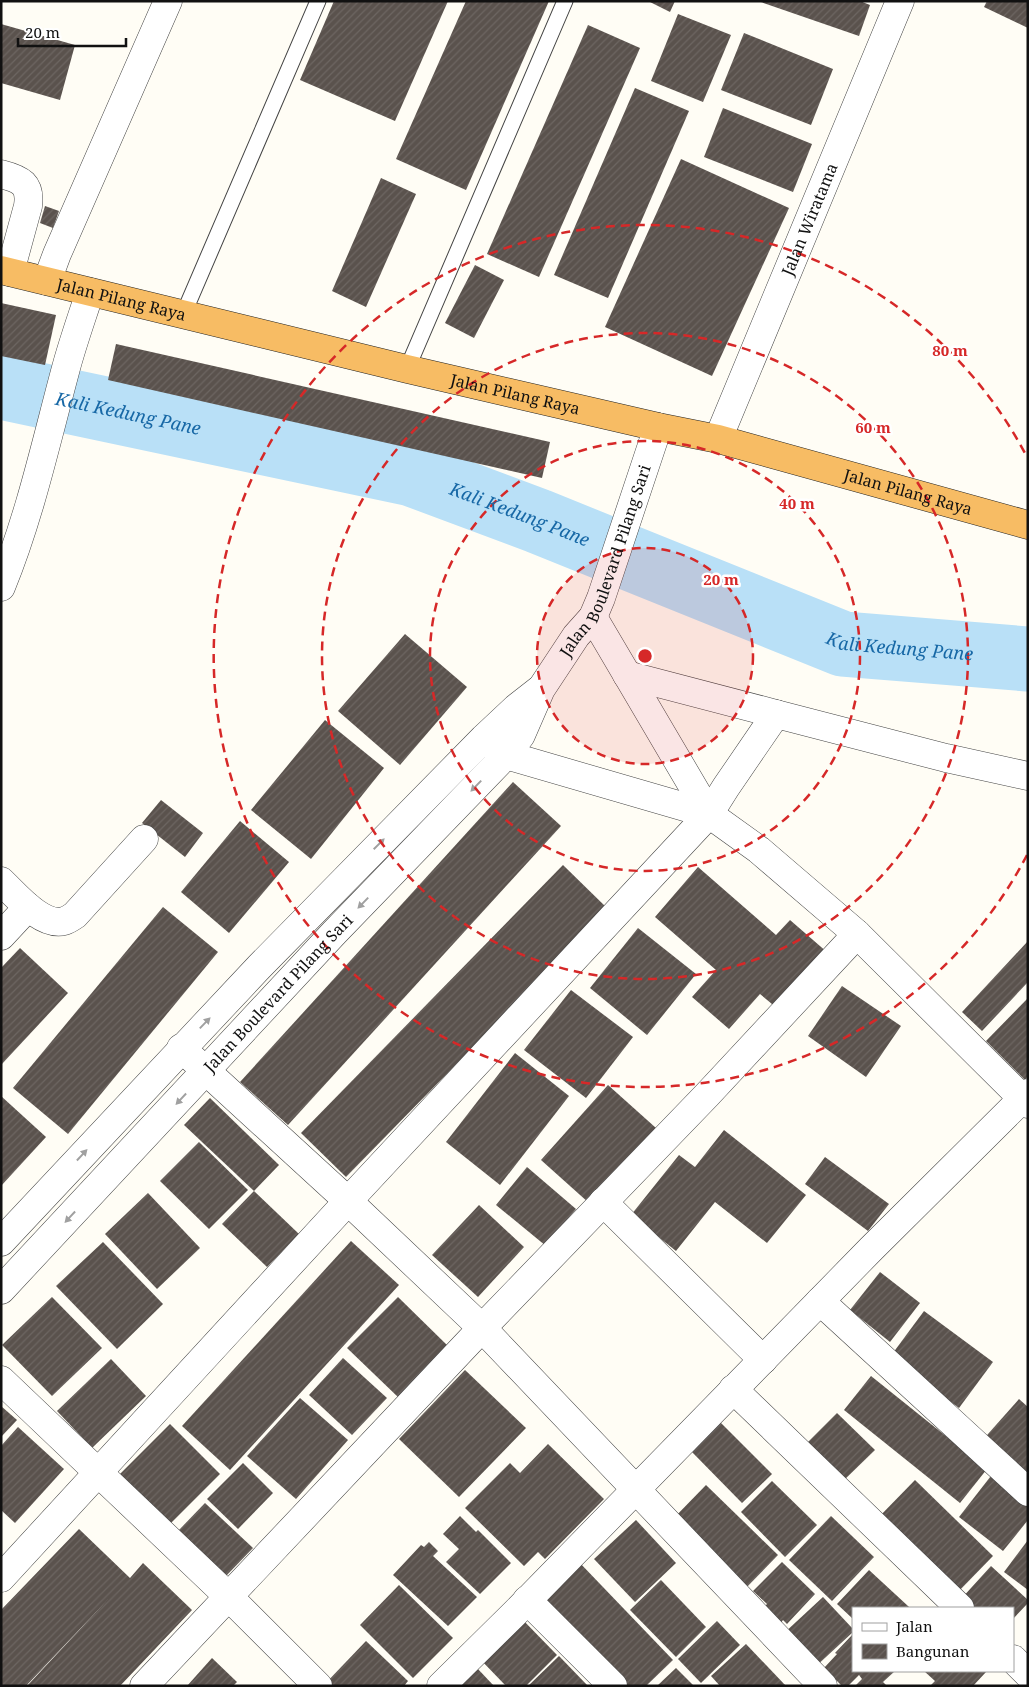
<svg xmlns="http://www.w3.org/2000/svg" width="1029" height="1687" font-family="'Noto Serif',serif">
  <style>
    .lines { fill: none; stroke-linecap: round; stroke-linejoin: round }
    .river { stroke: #b9e0f7; stroke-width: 65 }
    .building { fill: url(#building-hatch) }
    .service-casing { stroke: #444; stroke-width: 17 }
    .minor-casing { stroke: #444; stroke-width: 29 }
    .trunk-casing { stroke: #222; stroke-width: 29 }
    .service { stroke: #fff; stroke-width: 15 }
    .minor { stroke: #fff; stroke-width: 28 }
    .trunk { stroke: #f7bc64; stroke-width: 28 }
    .oneway { fill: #a0a0a0 }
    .ring { fill: none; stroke: #d62828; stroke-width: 2.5; stroke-dasharray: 9 6 }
    .labels { text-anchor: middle; stroke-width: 5; stroke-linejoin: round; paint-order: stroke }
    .street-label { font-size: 16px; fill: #111; stroke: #fff }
    .water-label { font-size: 18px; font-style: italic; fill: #1768a6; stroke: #fff }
    .centre { fill: #d62828; stroke: #fff; stroke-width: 2.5 }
    .ring-label { font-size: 15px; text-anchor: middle; font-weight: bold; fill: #d62828; stroke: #fff; stroke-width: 5; stroke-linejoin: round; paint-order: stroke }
  </style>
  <defs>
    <pattern id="building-hatch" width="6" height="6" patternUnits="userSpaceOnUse" patternTransform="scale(1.25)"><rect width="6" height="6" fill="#5a524d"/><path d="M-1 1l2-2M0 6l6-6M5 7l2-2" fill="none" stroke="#6d6662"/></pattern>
  </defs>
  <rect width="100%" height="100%" fill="#fffdf5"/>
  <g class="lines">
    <path class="river" id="s1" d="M1 387 412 474 538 521 843 644 1028 659"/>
  </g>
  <g class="building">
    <path d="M334 1H448L395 121 300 80Z"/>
    <path d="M466 1H549L466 190 396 159Z"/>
    <path d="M648 1H675L670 12Z"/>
    <path d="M758 1H860L870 5 859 36Z"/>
    <path d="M987 1H1028V28L984 7Z"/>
    <path d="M678 14 731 35 703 102 651 81Z"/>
    <path d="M1 24 75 45 60 100 1 83Z"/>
    <path d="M588 25 640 48 539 277 487 254Z"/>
    <path d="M744 33 833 69 811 125 721 90Z"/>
    <path d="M635 88 689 111 608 298 554 275Z"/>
    <path d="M723 108 812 144 793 192 704 157Z"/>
    <path d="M681 159 789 208 712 376 605 327Z"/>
    <path d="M381 178 416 194 366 307 332 291Z"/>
    <path d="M45 206 59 211 53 228 40 223Z"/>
    <path d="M475 265 504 280 474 338 445 323Z"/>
    <path d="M1 303 56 315 45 365 1 356Z"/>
    <path d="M116 344 550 442 542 478 108 380Z"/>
    <path d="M405 634 467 687 400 765 338 711Z"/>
    <path d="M325 720 384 768 311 859 251 810Z"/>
    <path d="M513 782 561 826 288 1125 240 1082Z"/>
    <path d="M161 800 203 833 185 857 142 823Z"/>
    <path d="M240 821 289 862 229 933 181 892Z"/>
    <path d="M563 865 608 909 346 1177 301 1133Z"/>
    <path d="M698 867 776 935 790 920 828 953 778 1009 760 994 729 1029 692 997 716 970 655 917Z"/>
    <path d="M163 907 218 952 68 1134 13 1088Z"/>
    <path d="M638 928 696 974 647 1035 590 988Z"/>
    <path d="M1028 941V982L982 1031 962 1012Z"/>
    <path d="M20 948 68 993 1 1065V968Z"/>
    <path d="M842 986 901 1026 866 1077 808 1036Z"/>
    <path d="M571 990 633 1037 586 1098 524 1050Z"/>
    <path d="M1028 998V1076L1025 1080 986 1041Z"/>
    <path d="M515 1053 569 1096 500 1185 446 1142Z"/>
    <path d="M608 1085 656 1128 589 1203 541 1160Z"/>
    <path d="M1 1096 46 1137 1 1186Z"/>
    <path d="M210 1098 279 1165 254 1191 184 1125Z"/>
    <path d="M724 1130 806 1195 767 1243 715 1202 676 1251 631 1215 679 1155 695 1167Z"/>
    <path d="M199 1142 248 1190 209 1229 160 1181Z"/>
    <path d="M825 1157 889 1204 868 1231 805 1184Z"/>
    <path d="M527 1167 576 1209 546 1246 496 1205Z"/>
    <path d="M254 1191 299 1234 267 1267 222 1224Z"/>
    <path d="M148 1193 200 1248 157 1289 105 1234Z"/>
    <path d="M479 1205 524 1247 478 1297 432 1255Z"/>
    <path d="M351 1241 399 1285 230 1470 182 1426Z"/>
    <path d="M103 1242 163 1304 117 1349 56 1286Z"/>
    <path d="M880 1272 920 1303 890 1342 850 1310Z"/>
    <path d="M52 1297 102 1348 52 1396 2 1345Z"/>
    <path d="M398 1297 449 1347 399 1398 347 1348Z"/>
    <path d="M924 1311 993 1362 959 1408 890 1357Z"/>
    <path d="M343 1358 387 1398 352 1435 309 1395Z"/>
    <path d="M111 1359 146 1396 92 1448 57 1411Z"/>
    <path d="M465 1370 526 1428 459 1497 399 1439Z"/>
    <path d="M871 1376 987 1469 960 1503 844 1410Z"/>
    <path d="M300 1398 348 1440 296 1499 247 1456Z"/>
    <path d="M1019 1399 1028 1407V1485L980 1443Z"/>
    <path d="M1 1406 17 1420 1 1437Z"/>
    <path d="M837 1413 875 1450 840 1484 803 1447Z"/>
    <path d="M720 1422 772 1474 742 1503 691 1451Z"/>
    <path d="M170 1424 220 1474 170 1524 120 1474Z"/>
    <path d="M18 1427 64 1469 15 1523 1 1510V1446Z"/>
    <path d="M548 1444 604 1499 545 1559 538 1552 524 1566 465 1508 510 1463 520 1473Z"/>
    <path d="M243 1463 273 1493 238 1529 207 1499Z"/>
    <path d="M994 1472 1028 1498V1520L1003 1551 959 1517Z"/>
    <path d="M915 1480 993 1556 958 1592 877 1519Z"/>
    <path d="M772 1481 817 1525 785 1557 741 1512Z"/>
    <path d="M706 1485 778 1555 742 1592 670 1522Z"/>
    <path d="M205 1503 253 1548 226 1576 179 1530Z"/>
    <path d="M460 1516 476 1532 478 1530 511 1563 480 1594 446 1562 459 1549 443 1534Z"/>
    <path d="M831 1516 874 1557 832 1601 789 1560Z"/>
    <path d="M636 1520 676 1563 635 1602 594 1559Z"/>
    <path d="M79 1529 130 1578 143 1563 192 1610 120 1686H27L112 1595 26 1686H1V1610Z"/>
    <path d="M1028 1540V1590L1004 1572Z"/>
    <path d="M429 1542 438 1551 433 1556 477 1597 448 1626 393 1575 421 1545 424 1547Z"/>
    <path d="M578 1561 673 1660 646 1686H624L540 1598Z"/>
    <path d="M782 1562 815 1594 787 1624 783 1620 778 1627 761 1610 767 1604 753 1591Z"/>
    <path d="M991 1566 1028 1600V1603L1013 1619V1608H971L961 1599Z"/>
    <path d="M869 1570 908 1606 910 1608H853V1619L837 1604Z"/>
    <path d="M661 1580 706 1627 676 1657 630 1610Z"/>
    <path d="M399 1585 453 1638 413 1678 360 1625Z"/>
    <path d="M823 1597 853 1629V1632L813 1669 782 1635Z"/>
    <path d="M520 1617 557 1655 526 1686H506L479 1658Z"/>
    <path d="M717 1621 740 1645 701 1683 678 1659Z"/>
    <path d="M853 1634V1671H895L883 1682 887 1686H855L862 1679 859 1675 848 1686H842L824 1668 837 1654 835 1653Z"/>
    <path d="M366 1641 408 1681 404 1686H323Z"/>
    <path d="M746 1644 786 1686H720L711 1676Z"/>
    <path d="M559 1656 588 1686H528Z"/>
    <path d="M212 1658 237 1682 233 1686H187Z"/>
    <path d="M477 1668 494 1686H459Z"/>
    <path d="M676 1668 694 1686H657Z"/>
    <path d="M924 1671H985L986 1672 973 1686H930L935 1681Z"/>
  </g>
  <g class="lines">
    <defs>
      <g id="service">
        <path d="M183 315 318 1"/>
        <path d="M407 369 565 1"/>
      </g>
      <g id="minor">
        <path d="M1 174C21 179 31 184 28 206L10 272"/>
        <path d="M47 281 57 254 168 1"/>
        <path id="s2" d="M718 439 900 1"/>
        <path d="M1 587C30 516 46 442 66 368 73 342 82 317 90 292"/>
        <path d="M593 617 709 814"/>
        <path d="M627 675 776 714"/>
        <path d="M494 746 506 755 709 814 759 850 857 934 1028 1104"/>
        <path d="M1 881C16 895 42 927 64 921 68 920 72 917 75 915L144 839"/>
        <path d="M1 936 28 907"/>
        <path d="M181 1048 348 1201 482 1328 823 1686"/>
        <path d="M603 1202 763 1360"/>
        <path d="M1 1242 259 967 484 738 516 708 539 690"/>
        <path id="s3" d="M1 1290 334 933 506 755 521 735 541 689 576 636 593 617 601 598 658 427"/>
        <path d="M820 1301 1028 1492"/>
        <path d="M1 1380 229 1597 318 1686"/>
        <path d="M733 1389 960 1608"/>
        <path d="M1 1578 348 1201 709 814 726 787 776 714 946 758 1028 776"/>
        <path d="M527 1600 613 1686"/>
        <path d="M1013 1659 1028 1674"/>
        <path d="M144 1686 482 1328 707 1095 857 934"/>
        <path d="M441 1686 516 1612 871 1249 1028 1093"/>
      </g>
      <g id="trunk">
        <path id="s4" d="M1 270 407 369 658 427 718 439 1028 525"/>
      </g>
    </defs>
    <use href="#service" class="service-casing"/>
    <use href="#minor" class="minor-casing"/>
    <use href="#trunk" class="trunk-casing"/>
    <use href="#service" class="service"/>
    <use href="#minor" class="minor"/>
    <use href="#trunk" class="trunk"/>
  </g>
  <defs><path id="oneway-solid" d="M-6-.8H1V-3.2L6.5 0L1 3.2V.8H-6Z" transform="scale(1.25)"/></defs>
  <g class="oneway">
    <use href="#oneway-solid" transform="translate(476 786) rotate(134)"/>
    <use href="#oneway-solid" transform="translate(379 844) rotate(-45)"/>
    <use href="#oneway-solid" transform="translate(363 903) rotate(134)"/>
    <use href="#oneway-solid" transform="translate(205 1023) rotate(-46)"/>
    <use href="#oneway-solid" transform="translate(181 1099) rotate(133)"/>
    <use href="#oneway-solid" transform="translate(82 1155) rotate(-47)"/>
    <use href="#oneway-solid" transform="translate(70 1217) rotate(133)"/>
  </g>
  <circle cx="645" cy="656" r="108" fill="#d62828" fill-opacity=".12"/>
  <g class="ring">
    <circle cx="645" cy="656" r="108"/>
    <circle cx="645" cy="656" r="215"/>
    <circle cx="645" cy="656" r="323"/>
    <path d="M1027 855A431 431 0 1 1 1027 457"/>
  </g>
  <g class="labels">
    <g class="street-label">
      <text dy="6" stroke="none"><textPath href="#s2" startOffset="238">Jalan Wiratama</textPath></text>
      <text dy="6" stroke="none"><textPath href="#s4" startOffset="124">Jalan Pilang Raya</textPath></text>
      <text dy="6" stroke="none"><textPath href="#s4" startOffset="529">Jalan Pilang Raya</textPath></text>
      <text dy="6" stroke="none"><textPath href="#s4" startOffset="934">Jalan Pilang Raya</textPath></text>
      <text dy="6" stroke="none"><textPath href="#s3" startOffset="956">Jalan Boulevard Pilang Sari</textPath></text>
      <text dy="6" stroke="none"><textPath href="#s3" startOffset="406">Jalan Boulevard Pilang Sari</textPath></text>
    </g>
    <g class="water-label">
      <text dy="6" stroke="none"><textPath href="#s1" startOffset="130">Kali Kedung Pane</textPath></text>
      <text dy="6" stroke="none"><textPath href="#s1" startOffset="535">Kali Kedung Pane</textPath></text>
      <text dy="6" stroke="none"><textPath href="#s1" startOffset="940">Kali Kedung Pane</textPath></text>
    </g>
  </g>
  <circle cx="645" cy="656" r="8" class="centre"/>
  <g class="ring-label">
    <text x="950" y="356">80 m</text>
    <text x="873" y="433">60 m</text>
    <text x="797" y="509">40 m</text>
    <text x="721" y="585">20 m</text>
  </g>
  <rect width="1029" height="1687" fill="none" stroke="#111111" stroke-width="5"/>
  <rect x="852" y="1607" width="162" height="65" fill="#ffffff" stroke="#a0a0a0"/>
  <rect x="862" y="1623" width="25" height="8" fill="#ffffff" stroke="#a0a0a0"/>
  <text x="896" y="1632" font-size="15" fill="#111111">Jalan</text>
  <rect x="862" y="1644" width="25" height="15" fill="url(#building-hatch)" stroke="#a0a0a0"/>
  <text x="896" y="1657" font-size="15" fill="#111111">Bangunan</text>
  <path d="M18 38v8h108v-8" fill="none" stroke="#111111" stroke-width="2.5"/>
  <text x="25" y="38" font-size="15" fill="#111111" stroke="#ffffff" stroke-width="4" paint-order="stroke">20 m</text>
</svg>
